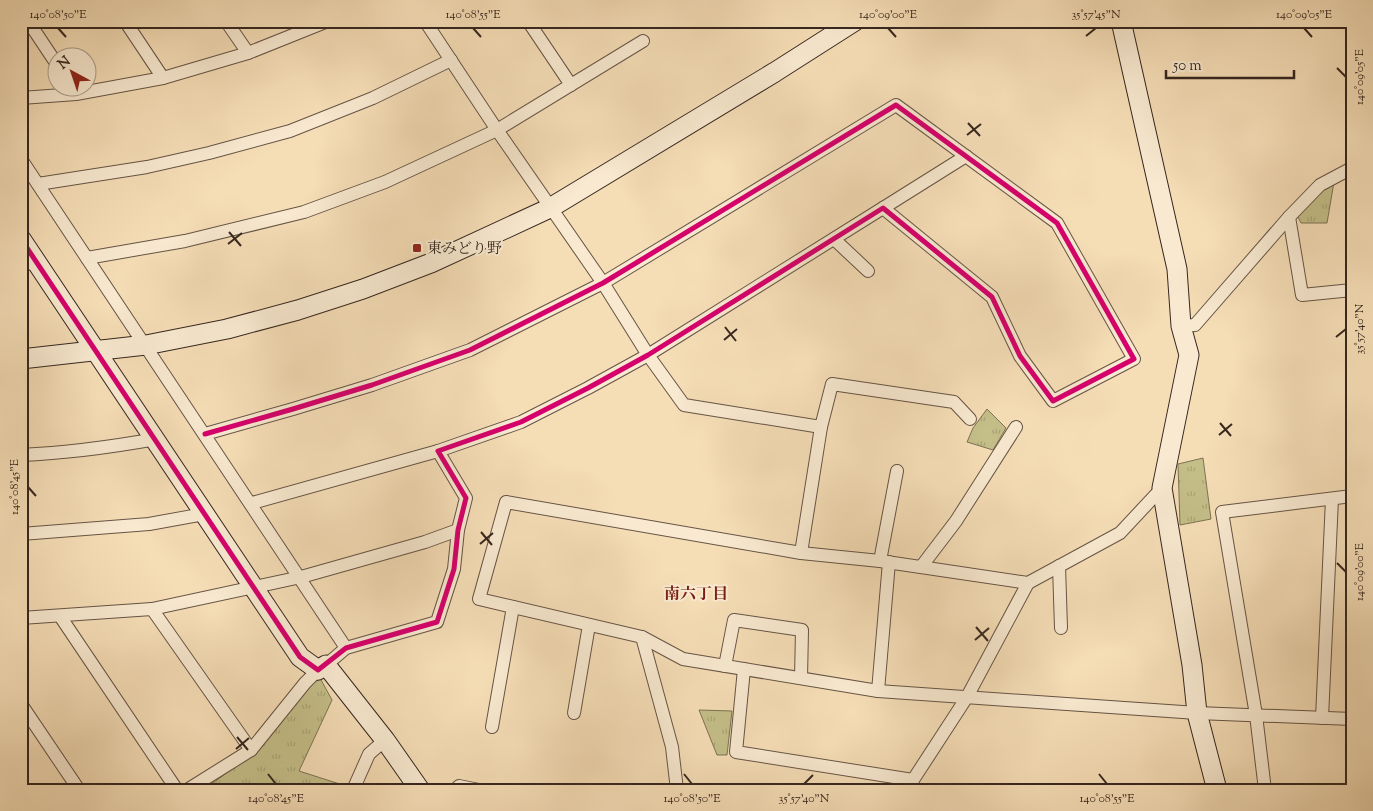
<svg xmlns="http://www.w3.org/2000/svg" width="1373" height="811" font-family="'Sorts Mill Goudy','Noto Serif JP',serif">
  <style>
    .grass { fill: url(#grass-tufts); stroke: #7d7254 }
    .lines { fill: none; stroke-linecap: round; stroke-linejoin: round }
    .street-casing { stroke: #665445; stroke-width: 14 }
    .secondary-casing { stroke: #36271f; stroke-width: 21 }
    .street { stroke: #f8e9d0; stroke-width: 12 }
    .secondary { stroke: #f8e9d0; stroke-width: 19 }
    .cycleway-casing { stroke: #f8e9d0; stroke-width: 8 }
    .cycleway { stroke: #d6006c; stroke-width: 5 }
    .ticks { fill: none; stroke: #36271f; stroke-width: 2 }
    .poi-dot { fill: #8f2418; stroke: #f8e9d0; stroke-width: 2 }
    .labels { text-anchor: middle; stroke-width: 4; stroke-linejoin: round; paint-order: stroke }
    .poi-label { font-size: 15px; fill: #36271f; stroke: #f8e9d0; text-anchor: start }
    .neighbourhood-label { font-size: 16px; font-weight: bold; fill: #7a1f14; stroke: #f8e9d0 }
    .neatline { fill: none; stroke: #36271f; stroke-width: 2 }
    .ticks-label { font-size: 12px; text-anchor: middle; fill: #36271f }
  </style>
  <defs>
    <pattern id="grass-tufts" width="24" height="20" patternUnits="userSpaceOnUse" patternTransform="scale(1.25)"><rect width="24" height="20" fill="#c4be88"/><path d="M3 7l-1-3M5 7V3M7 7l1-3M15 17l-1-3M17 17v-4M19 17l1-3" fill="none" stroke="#a9a375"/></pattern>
  </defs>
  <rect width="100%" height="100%" fill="#f5ddb6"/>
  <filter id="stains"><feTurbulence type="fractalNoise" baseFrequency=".004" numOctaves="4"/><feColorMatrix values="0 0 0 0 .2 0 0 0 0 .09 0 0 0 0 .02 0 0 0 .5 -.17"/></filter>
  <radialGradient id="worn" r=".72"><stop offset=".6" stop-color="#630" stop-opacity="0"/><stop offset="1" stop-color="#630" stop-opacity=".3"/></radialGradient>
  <g class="grass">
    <path d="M1334 182 1327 223H1301L1297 215 1321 189Z"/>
    <path d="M987 409 1006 428 993 450 967 442 973 428Z"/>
    <path d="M1203 458 1211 519 1180 525 1178 464Z"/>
    <path d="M320 678 332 700 299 771 346 786V790H203L261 748 312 684Z"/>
    <path d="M699 710 732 711 727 755H717Z"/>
  </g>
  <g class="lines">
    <defs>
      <g id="street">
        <path d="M28 21 58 66"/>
        <path d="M125 21 163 78"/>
        <path d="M226 21 248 53"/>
        <path d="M425 21 497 130 603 283 648 355 684 405 821 427 832 384 954 402 970 419"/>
        <path d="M528 21 571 85"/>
        <path d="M21 98 76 94 163 78 248 53 328 21"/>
        <path d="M21 159 346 648"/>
        <path d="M38 184 147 167 209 153 290 131 373 98 451 60"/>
        <path d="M883 208 966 156"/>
        <path d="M1289 217 1302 295 1352 290"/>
        <path d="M834 239 868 271"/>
        <path d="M87 258 185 241 304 212 385 182 497 130 643 41"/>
        <path d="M21 264 37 263"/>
        <path d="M1181 326 1195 325 1289 217 1320 185 1352 168"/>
        <path d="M205 434 293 409 372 385 470 350 603 283 896 105 1057 223 1134 359 1053 401 1020 356 992 297 883 208 648 355 588 388 521 422 438 451 466 498 458 530 454 569 437 622 346 648 326 665"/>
        <path d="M21 455C67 453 111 447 156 439"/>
        <path d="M252 503 438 451"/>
        <path d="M21 534 149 524 204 514"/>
        <path d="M801 553 821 427"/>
        <path d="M880 561 897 471"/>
        <path d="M1059 566 1061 628"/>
        <path d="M921 567 956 521 1016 427"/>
        <path d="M152 609 251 750"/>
        <path d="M60 616 177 790"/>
        <path d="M21 618 152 609 301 577 425 542 458 530"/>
        <path d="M642 637 683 659 878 691 1197 713 1352 719"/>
        <path d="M725 666 734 620 802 630 801 678"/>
        <path d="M744 669 736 752 913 780"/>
        <path d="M878 691 889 562"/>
        <path d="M21 704 79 790"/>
        <path d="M574 713 589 625"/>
        <path d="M1322 718 1332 499"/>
        <path d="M492 727 513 607"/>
        <path d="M187 790 251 750 305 683 318 670"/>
        <path d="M353 790 369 754 385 740"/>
        <path d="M455 790 459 786 479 790"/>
        <path d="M677 790 672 747 642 637 479 599 506 502 801 553 880 561 1028 583 1120 533 1162 488"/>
        <path d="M903 790 913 780 967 697 1028 583"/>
        <path d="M1265 790 1256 715 1222 512 1352 496"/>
      </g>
      <g id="secondary">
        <path d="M1121 21 1177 269 1181 326 1189 355 1162 488 1192 665 1197 713 1217 790"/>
        <path d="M21 239 300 657 318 670 326 665 385 740 420 790"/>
        <path d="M21 359 146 345 227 329 298 310 363 289 431 263 550 208 775 72 855 21"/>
      </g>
    </defs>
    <use href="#street" class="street-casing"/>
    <use href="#secondary" class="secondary-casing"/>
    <use href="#street" class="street"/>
    <use href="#secondary" class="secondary"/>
    <defs>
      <path id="cycleway" d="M21 239 300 657 318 670 346 648 437 622 454 569 458 530 466 498 438 451 521 422 588 388 648 355 883 208 992 297 1020 356 1053 401 1134 359 1057 223 896 105 603 283 470 350 372 385 293 409 205 434"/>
    </defs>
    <use href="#cycleway" class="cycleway-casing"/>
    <use href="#cycleway" class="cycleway"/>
  </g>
  <path class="ticks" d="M58 28 66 37M473 28 481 37M888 28 896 37M1304 28 1312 37M1086 36 1096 28M1337 68 1346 77M968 123 980 136M967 135 981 124M229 232 241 246M228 244 242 233M725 327 736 341M1336 337 1346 329M724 340 737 329M1220 423 1231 436M1219 435 1232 424M28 487 36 496M481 532 492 545M480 544 493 533M1337 563 1346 572M976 627 988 641M975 640 989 628M237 737 248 750M236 749 249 738M268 774 276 784M684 774 692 784M1099 774 1107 784M804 784 813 775"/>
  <rect class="poi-dot" x="412" y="243" width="10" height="10" rx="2.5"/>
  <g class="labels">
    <g class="poi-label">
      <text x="427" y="253">東みどり野</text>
    </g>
    <g class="neighbourhood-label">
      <text x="696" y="599">南六丁目</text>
    </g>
  </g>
  <rect width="1373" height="811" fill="none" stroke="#f5ddb6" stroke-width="55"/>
  <g transform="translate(72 72) rotate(320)"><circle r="24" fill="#f8e9d0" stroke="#aa9b89"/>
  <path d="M0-4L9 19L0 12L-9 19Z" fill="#8f2418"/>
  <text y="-8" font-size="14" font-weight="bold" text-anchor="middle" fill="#36271f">N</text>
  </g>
  <path d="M1166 70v8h128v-8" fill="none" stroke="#36271f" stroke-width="2.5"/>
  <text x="1173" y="70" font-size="15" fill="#36271f" stroke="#f8e9d0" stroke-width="4" paint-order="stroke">50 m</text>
  <rect x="28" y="28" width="1318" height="756" class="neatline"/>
  <g class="ticks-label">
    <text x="58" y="18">140°08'50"E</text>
    <text x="473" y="18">140°08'55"E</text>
    <text x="888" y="18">140°09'00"E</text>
    <text x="1096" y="18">35°57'45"N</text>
    <text x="1304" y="18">140°09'05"E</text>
    <text transform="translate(1359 77) rotate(-90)" y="4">140°09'05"E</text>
    <text transform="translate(1359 329) rotate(-90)" y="4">35°57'40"N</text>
    <text transform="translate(14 487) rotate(-90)" y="4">140°08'45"E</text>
    <text transform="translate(1359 572) rotate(-90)" y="4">140°09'00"E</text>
    <text x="276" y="802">140°08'45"E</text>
    <text x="692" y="802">140°08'50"E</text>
    <text x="804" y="802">35°57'40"N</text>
    <text x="1107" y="802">140°08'55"E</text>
  </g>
  <rect width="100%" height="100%" filter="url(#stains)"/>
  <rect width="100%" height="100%" fill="url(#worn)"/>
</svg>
